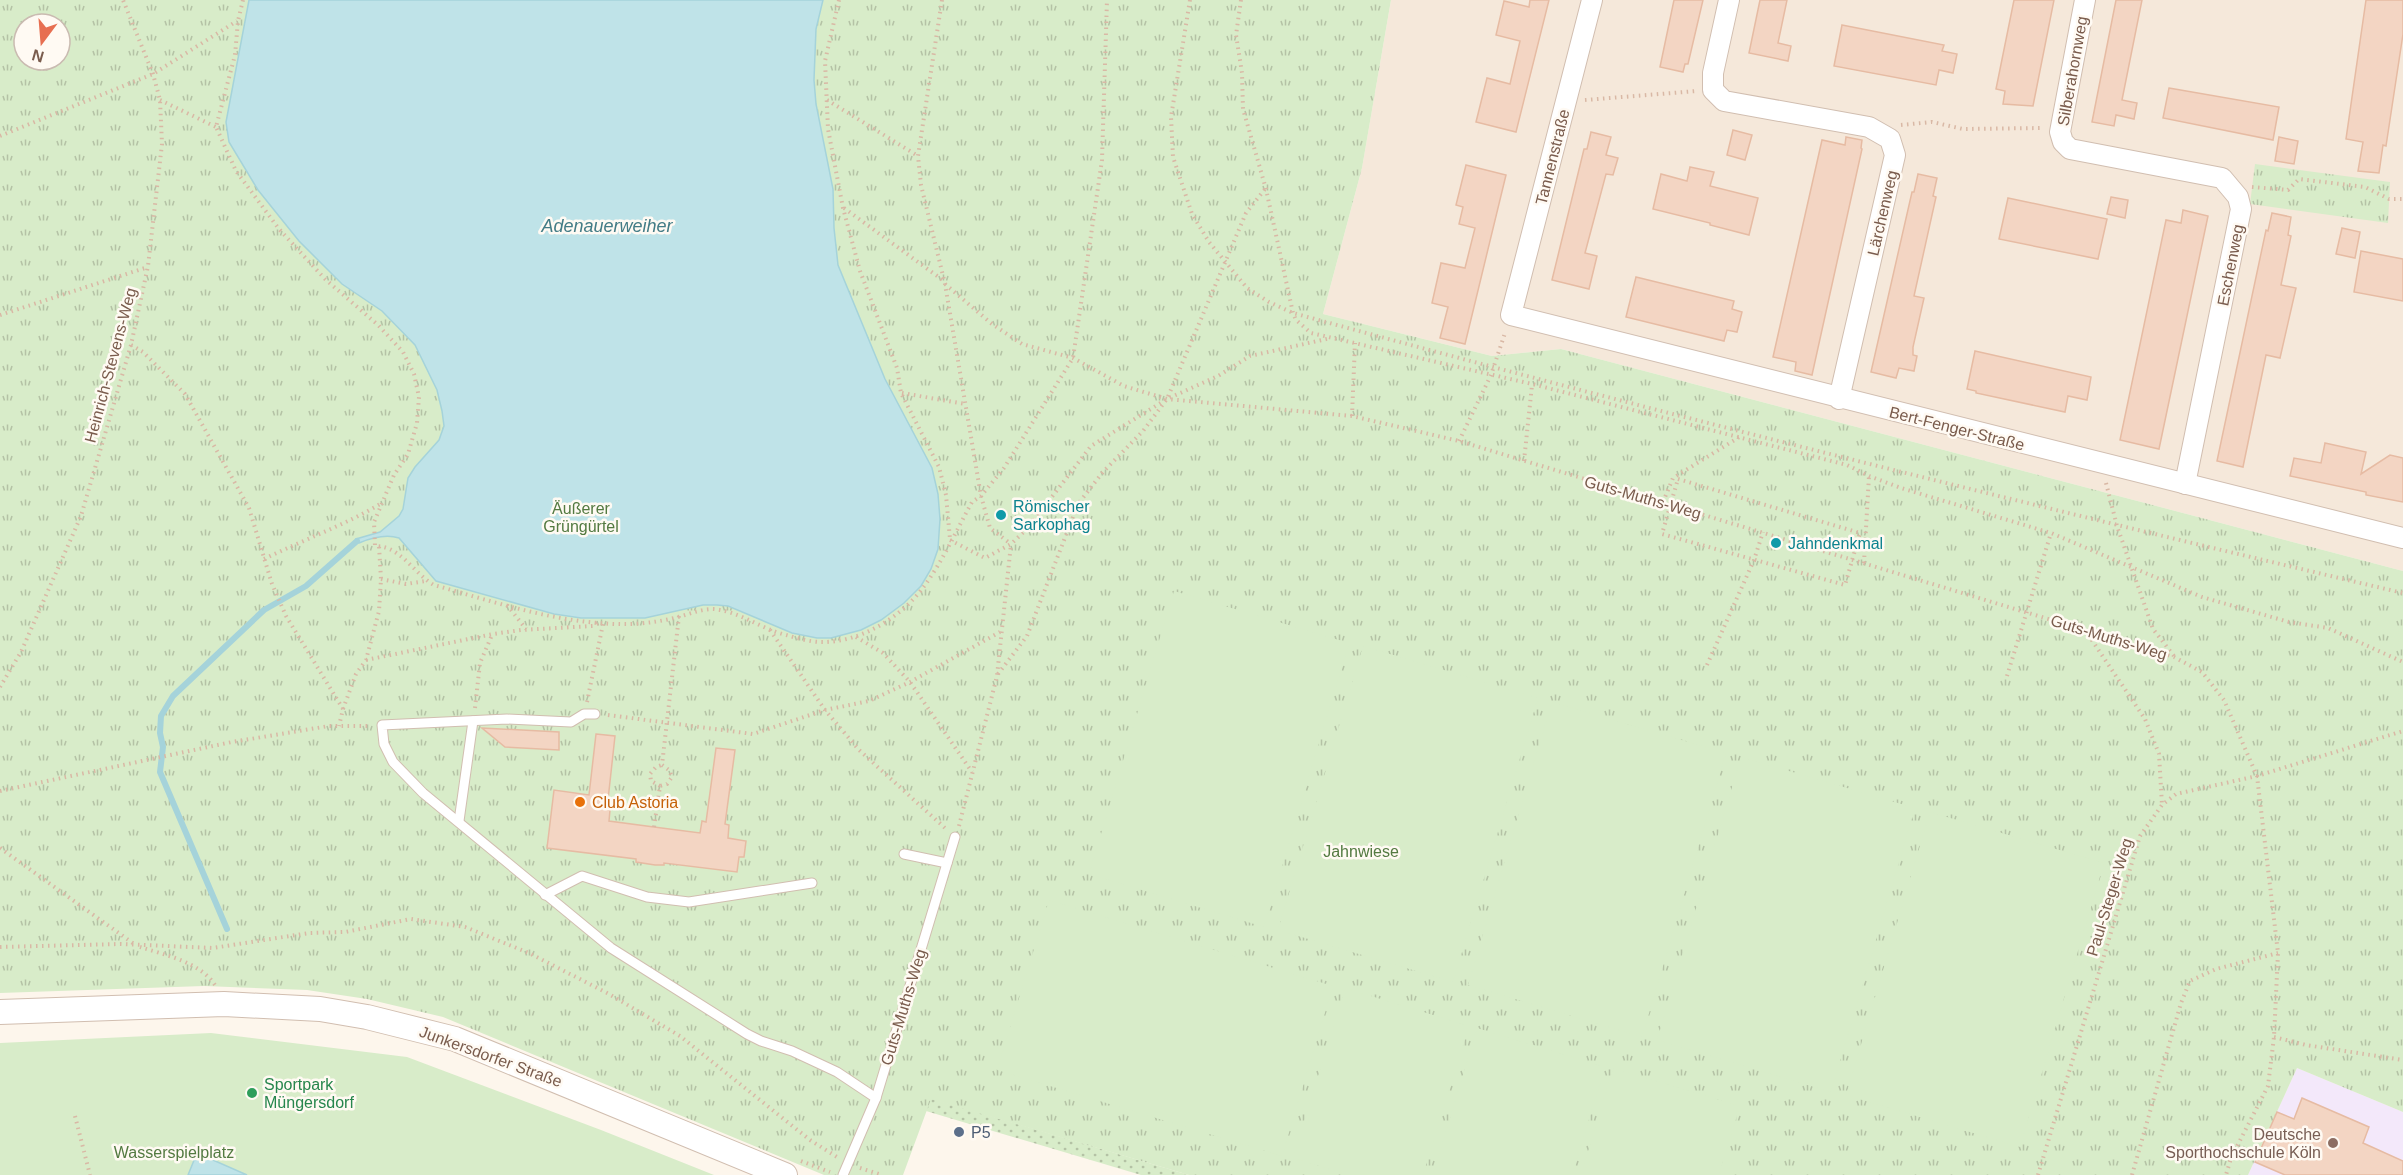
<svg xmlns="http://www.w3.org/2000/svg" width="2403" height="1175" font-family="Arial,sans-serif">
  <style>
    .residential { fill: #f5e8da }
    .education { fill: #f3e8fa }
    .grass { fill: url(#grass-dots) }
    .park { fill: url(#park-tufts); fill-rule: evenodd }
    .pitch { fill: #d8ecc9 }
    .water { fill: #bfe3e8; stroke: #a5d3da; stroke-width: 1.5 }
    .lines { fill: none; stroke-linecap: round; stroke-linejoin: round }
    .stream { stroke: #a5d3da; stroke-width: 6 }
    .building { fill: #f3d5c3; stroke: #e6bba3; stroke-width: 1.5 }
    .service-casing { stroke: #d1beb0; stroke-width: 11 }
    .minor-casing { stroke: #d1beb0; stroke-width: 22 }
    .tertiary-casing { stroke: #d1beb0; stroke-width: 26 }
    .path { stroke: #d9b8a5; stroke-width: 4; stroke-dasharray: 1.5 4.5; stroke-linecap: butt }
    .service { stroke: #fff; stroke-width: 9 }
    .minor { stroke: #fff; stroke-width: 20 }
    .tertiary { stroke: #fff; stroke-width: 24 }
    .culture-dot { fill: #0f9aa8; stroke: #fffaf3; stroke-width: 2 }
    .food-dot { fill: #e8710a; stroke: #fffaf3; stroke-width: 2 }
    .leisure-dot { fill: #2e9e5b; stroke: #fffaf3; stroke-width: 2 }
    .service-dot { fill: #5c6f8a; stroke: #fffaf3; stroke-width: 2 }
    .education-dot { fill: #8d6e63; stroke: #fffaf3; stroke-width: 2 }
    .labels { text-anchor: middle; stroke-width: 5; stroke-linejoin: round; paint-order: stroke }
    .street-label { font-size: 16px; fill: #7a5c4d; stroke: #fffaf3 }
    .culture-label { font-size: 16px; fill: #0d838f; stroke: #fffaf3; text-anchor: start }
    .park-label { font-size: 16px; fill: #537a41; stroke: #fffaf3 }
    .food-label { font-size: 16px; fill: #c56008; stroke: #fffaf3; text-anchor: start }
    .leisure-label { font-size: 16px; fill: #27864d; stroke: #fffaf3; text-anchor: start }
    .service-label { font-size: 16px; fill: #4e5e75; stroke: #fffaf3; text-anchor: start }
    .education-label { font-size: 16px; fill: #785e54; stroke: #fffaf3; text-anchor: end }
    .water-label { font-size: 18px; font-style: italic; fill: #437c86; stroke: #fffaf3 }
  </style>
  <defs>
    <pattern id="grass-dots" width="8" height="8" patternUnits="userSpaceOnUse" patternTransform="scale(1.5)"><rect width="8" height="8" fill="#d8ecc9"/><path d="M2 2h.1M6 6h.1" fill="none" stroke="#b4c2a5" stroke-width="1.8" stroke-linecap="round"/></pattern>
    <pattern id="park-tufts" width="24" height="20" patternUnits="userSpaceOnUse" patternTransform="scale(1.5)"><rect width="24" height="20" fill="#d8ecc9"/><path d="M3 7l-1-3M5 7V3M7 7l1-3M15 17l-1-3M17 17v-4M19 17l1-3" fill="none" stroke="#b4c2a5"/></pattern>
  </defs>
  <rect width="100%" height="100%" fill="#fdf6ec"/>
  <path class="residential" d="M1391 0H2403V571L1561 349 1492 356 1323 314 1362 168Z"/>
  <path class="education" d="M2297 1068 2403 1112V1175H2248Z"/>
  <path class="grass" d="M930 1098 1189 1175H1141L926 1111Z"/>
  <g class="park">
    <path d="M0 0H1391L1362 168 1323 314 1492 356 1561 349 2403 571V1112L2297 1068 2248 1175H1189L931 1099 903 1175H824L443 1017 367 999 307 990 204 986 0 993ZM24 24H60V60H24Z"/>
    <path d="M2255 164 2390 182 2388 223 2250 204Z"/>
  </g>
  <g class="pitch">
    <path d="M1174 591 1349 643 1264 927 1089 874Z"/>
    <path d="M1363 646 1538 698 1453 982 1278 930Z"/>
    <path d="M1552 702 1726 753 1642 1037 1468 985Z"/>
    <path d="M1741 757 1915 808 1831 1092 1657 1040Z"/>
    <path d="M1930 812 2104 863 2020 1147 1846 1095Z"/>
    <path d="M1049 900 1333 986 1282 1156 997 1070Z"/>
    <path d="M1345 988 1469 1026 1423 1175H1348L1293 1158Z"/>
    <path d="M1477 1028 1605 1067 1572 1175H1433Z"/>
    <path d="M211 1033 407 1057 601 1130 714 1175H0V1043Z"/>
    <path d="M1613 1068 1740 1106 1719 1175H1581Z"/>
  </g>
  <g class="water">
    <path d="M249 0H823L816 29 814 80 816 104 833 189 834 228 838 265 885 379 932 468 938 494 940 519 938 549 931 569 921 586 904 603 881 620 861 630 831 638H817L792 633 728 606 717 605H703L645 618H581L554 614 436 581 399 538C386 534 371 538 359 543L356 539 380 532 399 516 403 509 408 478 415 467 439 440 444 426 442 411 437 390 415 345 382 311 342 284 299 241 258 190 229 142 226 122Z"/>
    <path d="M197 1153 247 1175H188Z"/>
  </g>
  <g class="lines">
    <path class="stream" d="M227 929 160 772 163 747 160 733 161 716 173 696 264 610 306 586 357 541"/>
  </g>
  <g class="building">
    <path d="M1530 0H1549L1516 132 1476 122 1487 78 1510 84 1520 41 1496 35 1504 1 1529 7Z"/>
    <path d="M1674 0H1703L1688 64H1685L1683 72 1660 67Z"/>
    <path d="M1760 0H1787L1778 43 1791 46 1788 61 1749 53Z"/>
    <path d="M2014 0H2054L2033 106 2003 104 2005 91 1996 89Z"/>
    <path d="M2116 0H2142L2122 100 2137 103 2134 119 2116 115 2114 126 2092 122Z"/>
    <path d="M2366 0H2403V34L2386 146 2383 145 2379 173 2358 171 2363 142 2346 139Z"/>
    <path d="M1842 25 1944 45 1942 51 1957 54 1953 73 1939 70 1936 85 1834 66Z"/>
    <path d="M2169 88 2279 107 2273 140 2163 118Z"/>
    <path d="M1733 130 1752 135 1745 160 1727 155Z"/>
    <path d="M1591 132 1611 137 1606 155 1618 158 1613 175 1606 174 1585 253 1597 256 1589 289 1552 280 1584 149H1587Z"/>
    <path d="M1846 137 1862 140 1861 148 1862 149 1812 375 1795 371 1796 362 1773 357 1822 140 1845 145Z"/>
    <path d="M2279 137 2298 141 2294 164 2275 161Z"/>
    <path d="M1466 165 1506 175 1465 344 1440 338 1448 307 1432 303 1441 263 1465 268 1475 228 1459 224 1463 207 1456 205Z"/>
    <path d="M1690 167 1714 172 1710 186 1758 198 1749 235 1710 225V223L1653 209 1661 174 1687 181Z"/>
    <path d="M1918 174 1937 178 1933 196 1936 197 1914 296 1924 298 1913 347V355L1917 356 1914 371 1899 368 1896 378 1871 372 1912 192H1914Z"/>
    <path d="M2111 197 2128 200 2125 218 2107 214Z"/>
    <path d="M2008 198 2107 219 2098 259 1999 239Z"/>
    <path d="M2183 210 2208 216 2159 449 2120 440 2166 220 2181 223Z"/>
    <path d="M2272 213 2291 217 2288 235 2291 236 2281 285 2296 288 2280 358 2266 355 2243 467 2217 461 2266 230 2268 231Z"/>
    <path d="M2342 228 2360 232 2355 258 2336 254Z"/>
    <path d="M2361 251 2403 259V301L2354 292Z"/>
    <path d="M1636 277 1734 301 1732 309 1742 312 1737 332 1727 330 1724 341 1626 317Z"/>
    <path d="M1975 351 2091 377 2087 400 2068 396 2065 412 1976 393V391L1967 389Z"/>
    <path d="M2325 443 2366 452 2361 474 2390 455 2403 458V502L2366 495V492L2290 476 2294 458 2321 463Z"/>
    <path d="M482 728 559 732V750L505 747Z"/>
    <path d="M596 734 615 736 607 809 610 810 609 821 654 827 700 833 702 821 706 822 716 748 735 750 725 824 729 825 728 838 746 841 744 857H739L737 872 664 863V865H655L636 862V859L547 848 554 790 589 795Z"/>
    <path d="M2302 1098 2369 1127 2363 1143 2403 1161V1175H2285L2255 1162 2277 1112 2294 1119Z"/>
  </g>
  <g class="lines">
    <defs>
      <g id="service">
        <path d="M595 714H584L571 722 507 719 382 725 384 744 393 762 423 793 611 948 747 1034 761 1041 792 1051 837 1072 876 1098"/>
        <path d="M459 821 473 721"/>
        <path d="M904 854 947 863"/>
        <path d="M545 895 582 876 647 897 689 902 812 883"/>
        <path d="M843 1175 876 1098 955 837"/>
      </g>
      <g id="minor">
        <path d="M1592 0 1511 315 2403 538"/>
        <path d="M1729 0 1713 73V90L1724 101 1869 127 1890 139 1895 155 1839 399"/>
        <path d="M2085 0 2060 132 2063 142 2070 149 2222 178 2238 197 2241 209 2185 484"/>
      </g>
      <path id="tertiary" d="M0 1012 224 1004 320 1009 367 1017 455 1039 785 1175"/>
    </defs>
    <use href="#service" class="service-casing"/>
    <use href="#minor" class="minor-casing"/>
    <use href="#tertiary" class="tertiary-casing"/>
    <g class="path">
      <path d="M243 0 238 21 235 55 216 127 236 171 279 229 325 279 378 325 403 352 414 374 419 397 417 423 408 454 394 475 374 522 375 546C401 546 413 573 434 585 498 603 565 626 633 624 649 623 663 621 678 617 690 614 701 609 713 609 739 611 761 629 786 635 797 638 810 642 821 642 859 643 900 618 922 589 942 563 956 531 972 502L981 496 1004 468 1073 358 1102 160 1107 0"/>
      <path d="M839 0 825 61 828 129 843 208 860 271 897 368 901 393 939 467 946 495 950 539"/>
      <path d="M942 0 918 156 921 185 945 284 981 496 990 528 1011 544"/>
      <path d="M1190 0 1171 117 1173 157 1192 214 1209 242 1247 288 1269 302 1293 313C1661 414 2032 506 2403 593"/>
      <path d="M1241 0 1236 35 1242 73 1243 109 1266 189 1293 313 1296 320 1311 333 1532 384 1847 465 1869 476 1901 488 2051 533 2202 597 2289 622 2328 628 2403 662"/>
      <path d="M160 100 216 127"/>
      <path d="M827 100 918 156"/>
      <path d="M1585 100 1697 91"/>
      <path d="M1901 125 1932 122 1963 129 2042 128"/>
      <path d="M0 136 153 74 237 21"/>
      <path d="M2252 187 2288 190 2299 179 2365 187 2389 199H2403"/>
      <path d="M844 208 944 281"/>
      <path d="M945 284 992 324 1022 344 1073 358 1124 386 1167 399 1352 416 1459 441 2174 657 2202 672 2224 700 2257 776 2278 953 2274 1037 2268 1086 2231 1158 2226 1175"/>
      <path d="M0 315 148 267"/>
      <path d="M131 345 143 352 185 394 249 508 272 584 286 616 343 709 339 726"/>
      <path d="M902 393 965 404"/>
      <path d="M1352 416 1355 343"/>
      <path d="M1459 441 1491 375 1505 333"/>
      <path d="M1524 461 1532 385"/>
      <path d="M1678 479 1860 533 1845 585 1662 534Z"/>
      <path d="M2106 483 2117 526 2153 629 2174 656"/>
      <path d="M1663 502 1673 478 1741 436"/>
      <path d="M950 540 985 558 1011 544 1028 528 1091 446 1167 399 1218 376 1250 356 1331 338"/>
      <path d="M264 559C303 540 345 525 382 503"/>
      <path d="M1864 563 1869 476"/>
      <path d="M381 579 406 584 426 581"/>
      <path d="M507 605 526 629"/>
      <path d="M770 630 825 710 859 750 945 828"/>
      <path d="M2085 630 2145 719 2159 754 2162 805"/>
      <path d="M856 637 883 653 910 682 972 772"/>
      <path d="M366 660 493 634 521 630 593 626 598 623"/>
      <path d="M1707 665 1754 560 1763 532"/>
      <path d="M998 674 1027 636 1078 504 1103 472 1143 431 1167 399 1246 213 1265 189"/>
      <path d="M2007 676 2051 533"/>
      <path d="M0 687 21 652 81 516 131 345 148 266 162 144 160 100 153 74 123 0"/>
      <path d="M587 702 603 624"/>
      <path d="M475 708 480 663 492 635"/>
      <path d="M343 709 356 674 366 660 379 611 381 579 379 546"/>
      <path d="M608 715 753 734 825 710 869 701 910 682 1000 632"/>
      <path d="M660 786 651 781 650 774 656 767 662 765"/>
      <path d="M0 791 232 742 329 726H371"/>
      <path d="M959 826 997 676 1011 544"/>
      <path d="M654 827 660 786 667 784 672 777 669 770 662 765 679 616"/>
      <path d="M0 848 134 944"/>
      <path d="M0 947 120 944 213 948 309 933 345 932 411 919 465 927 529 953 609 994 680 1036 810 1140 837 1157"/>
      <path d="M140 947C165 955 200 962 215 985"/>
      <path d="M2274 1037 2306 1045 2403 1060"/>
      <path d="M75 1116 90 1175"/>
      <path d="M801 1161 830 1172"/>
      <path d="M860 1168 882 1175"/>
      <path d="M2038 1175 2140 836 2162 805 2176 794 2257 776 2403 731"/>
      <path d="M2132 1175 2181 1003 2190 981 2216 969 2278 953"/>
    </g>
    <use href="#service" class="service"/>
    <use href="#minor" class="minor"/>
    <use href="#tertiary" class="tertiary"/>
  </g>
  <g class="culture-dot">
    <circle cx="1001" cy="515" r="6"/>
    <circle cx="1776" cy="543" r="6"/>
  </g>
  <circle class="food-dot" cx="580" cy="802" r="6"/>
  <circle class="leisure-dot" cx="252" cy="1093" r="6"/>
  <circle class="service-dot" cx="959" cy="1132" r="6"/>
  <circle class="education-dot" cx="2333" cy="1143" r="6"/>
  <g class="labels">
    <g class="street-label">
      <text transform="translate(2072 71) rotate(-80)" y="6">Silberahornweg</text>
      <text transform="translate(1552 157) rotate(-76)" y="6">Tannenstraße</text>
      <text transform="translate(1882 213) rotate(-77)" y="6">Lärchenweg</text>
      <text transform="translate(2230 265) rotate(-79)" y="6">Eschenweg</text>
      <text transform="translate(110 365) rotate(-75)" y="6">Heinrich-Stevens-Weg</text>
      <text transform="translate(1957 428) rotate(14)" y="6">Bert-Fenger-Straße</text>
      <text transform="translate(1643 497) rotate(16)" y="6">Guts-Muths-Weg</text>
      <text transform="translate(2109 637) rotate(17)" y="6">Guts-Muths-Weg</text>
      <text transform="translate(2109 897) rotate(-73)" y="6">Paul-Steger-Weg</text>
      <text transform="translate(903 1007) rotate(-73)" y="6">Guts-Muths-Weg</text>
      <text transform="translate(491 1056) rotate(20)" y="6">Junkersdorfer Straße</text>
    </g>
    <g class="culture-label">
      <text x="1013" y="512">Römischer<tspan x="1013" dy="18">Sarkophag</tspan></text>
      <text x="1788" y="549">Jahndenkmal</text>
    </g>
    <g class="park-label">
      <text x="581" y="514">Äußerer<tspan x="581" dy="18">Grüngürtel</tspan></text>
      <text x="1361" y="857">Jahnwiese</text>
      <text x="174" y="1158">Wasserspielplatz</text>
    </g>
    <g class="food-label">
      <text x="592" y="808">Club Astoria</text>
    </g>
    <g class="leisure-label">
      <text x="264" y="1090">Sportpark<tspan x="264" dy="18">Müngersdorf</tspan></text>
    </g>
    <g class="service-label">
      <text x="971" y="1138">P5</text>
    </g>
    <g class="education-label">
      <text x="2321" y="1140">Deutsche<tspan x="2321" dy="18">Sporthochschule Köln</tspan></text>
    </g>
    <g class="water-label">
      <text x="607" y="232">Adenauerweiher</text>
    </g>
  </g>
  <g transform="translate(42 42) rotate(196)"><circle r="28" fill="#fffaf3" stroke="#cabbb1" stroke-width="1.5"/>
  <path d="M0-4.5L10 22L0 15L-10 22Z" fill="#e76f51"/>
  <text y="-9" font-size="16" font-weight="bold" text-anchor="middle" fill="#7a5c4d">N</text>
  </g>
</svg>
